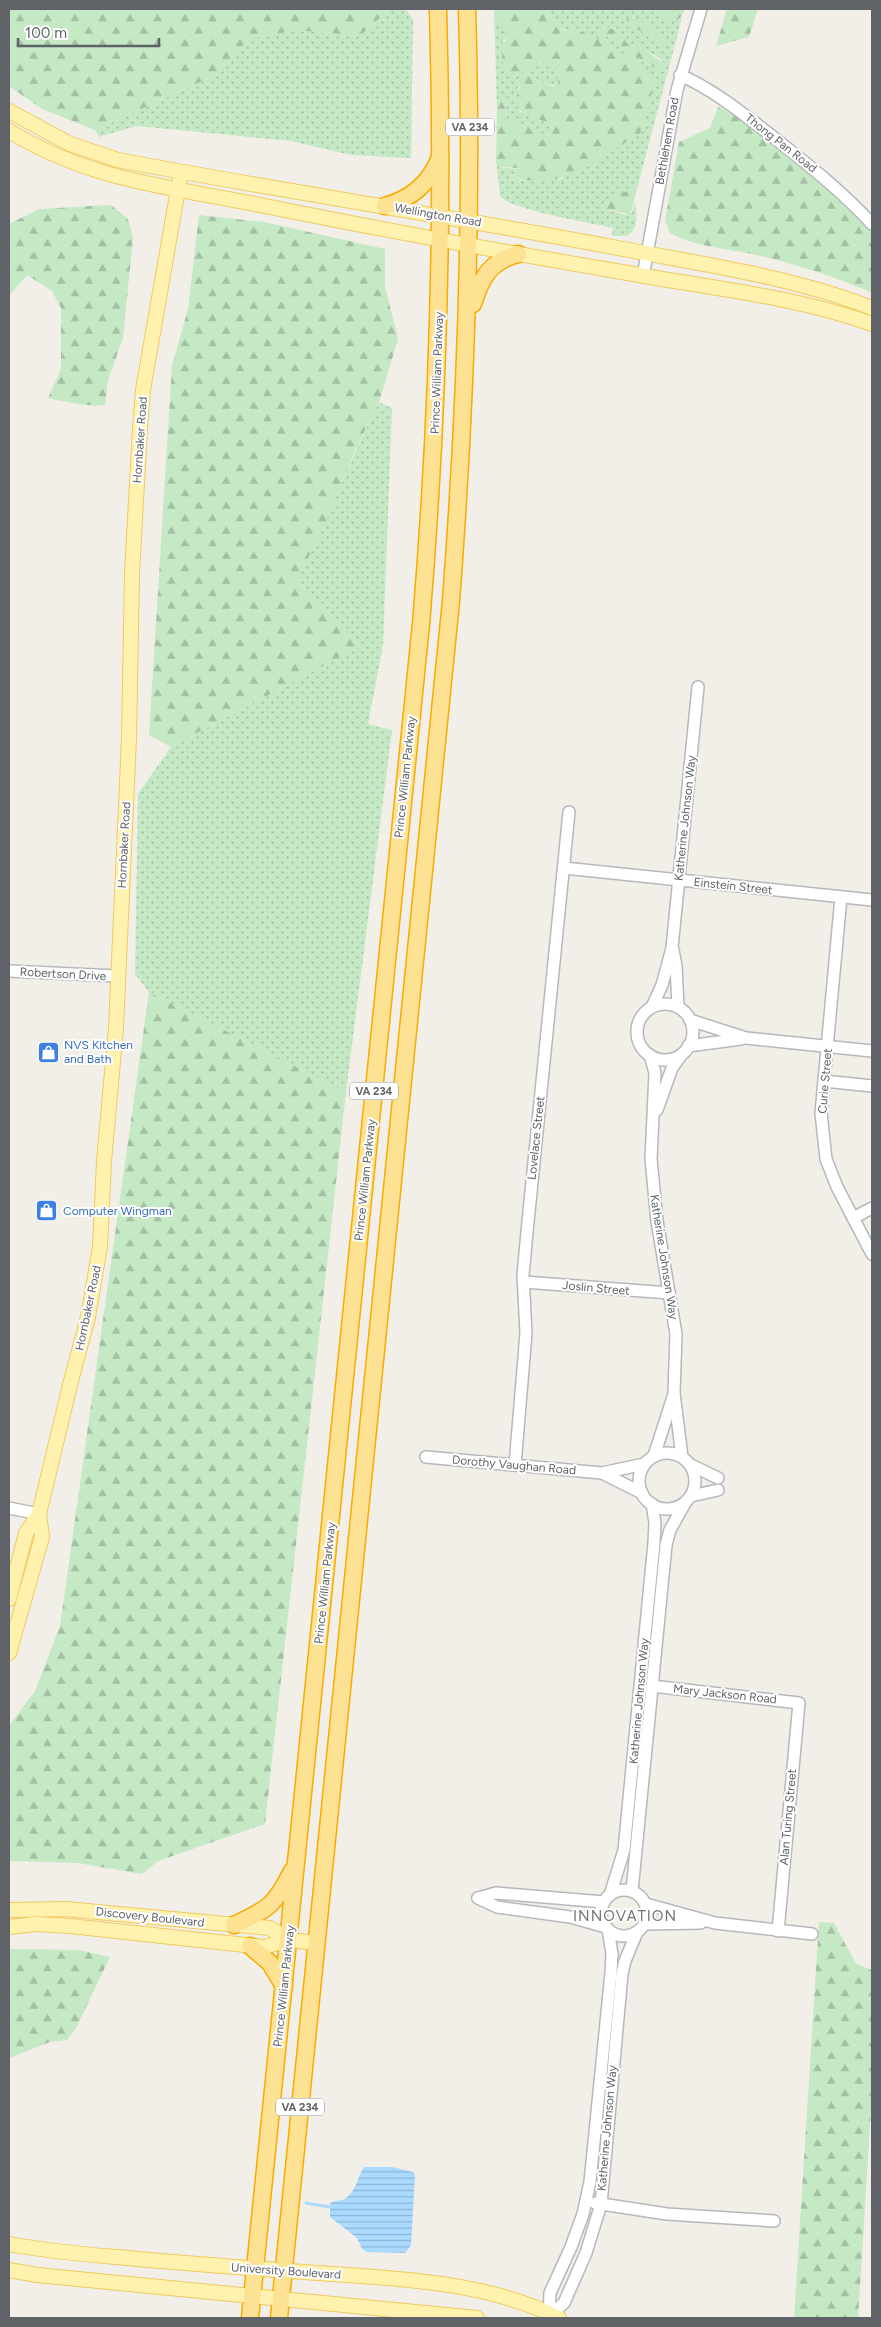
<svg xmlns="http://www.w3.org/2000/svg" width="881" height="2327" font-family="Figtree,sans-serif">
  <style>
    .grass { fill: url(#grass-dots); fill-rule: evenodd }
    .forest { fill: url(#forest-firs) }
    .water { fill: url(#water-rules) }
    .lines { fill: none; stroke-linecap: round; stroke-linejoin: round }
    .stream { stroke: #aadaff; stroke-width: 3 }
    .minor-casing { stroke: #b5b8bc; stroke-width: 14 }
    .major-casing { stroke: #f2c960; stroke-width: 16 }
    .highway-casing { stroke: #f9ab00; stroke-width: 19 }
    .minor { stroke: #fff; stroke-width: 11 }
    .major { stroke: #fff2af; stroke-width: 14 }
    .highway { stroke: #fde293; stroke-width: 16 }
    .labels { text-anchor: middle; stroke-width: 4; stroke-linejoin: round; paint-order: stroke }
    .shield { fill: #fff; stroke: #8f9295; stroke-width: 1 }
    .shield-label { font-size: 11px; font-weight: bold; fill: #5f6368 }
    .street-label { font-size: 12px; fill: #5f6368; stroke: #fff }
    .shop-label { font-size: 12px; fill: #366cbe; stroke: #fff; text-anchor: start }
    .quarter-label { font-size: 15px; letter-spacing: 1px; fill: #70757a; stroke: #fff }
  </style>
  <defs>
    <pattern id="grass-dots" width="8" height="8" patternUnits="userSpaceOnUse" patternTransform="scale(1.25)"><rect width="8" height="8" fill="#c5e8c5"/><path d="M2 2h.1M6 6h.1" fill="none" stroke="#a3c0a4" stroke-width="1.8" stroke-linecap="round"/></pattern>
    <pattern id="forest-firs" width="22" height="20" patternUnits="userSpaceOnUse" patternTransform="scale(1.25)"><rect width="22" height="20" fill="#c5e8c5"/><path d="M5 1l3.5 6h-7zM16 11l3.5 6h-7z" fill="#a3c0a4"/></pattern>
    <pattern id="water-rules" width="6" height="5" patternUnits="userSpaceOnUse" patternTransform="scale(1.25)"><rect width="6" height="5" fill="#aadaff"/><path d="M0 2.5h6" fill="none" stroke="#8eb4d2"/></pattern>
  </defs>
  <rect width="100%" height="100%" fill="#f1efe8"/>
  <g class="grass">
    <path d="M390 9H406L413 20 411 158 351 155 291 141 136 126 99 137 95 130 218 74 249 39 295 30 360 36Z"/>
    <path d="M547 9H652L669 20H678L682 18 638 185 635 184 632 190C619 195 607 194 602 209L627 215 632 213 635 201C636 214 640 228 627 236H612L613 228C593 223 510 210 500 196L496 159 502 168 521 169 520 173 513 175C523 186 548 180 562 179L644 70 596 38 559 28ZM633 17 663 37 662 45 628 23ZM604 27C607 28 612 28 615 29 622 32 622 40 629 44 639 50 662 53 665 67 651 74 611 38 598 30Z"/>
    <path d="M494 12 507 36 503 42 511 73C527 76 544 53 557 66L558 80 556 85 545 84 540 81 518 87V95L515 99 520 112 540 119 553 127 548 136 507 119 505 111 508 101 498 106 497 110Z"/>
    <path d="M379 402 392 408 383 645 368 724 392 730 346 1092 149 992 135 974 138 794 171 747 359 647 356 641 297 580C326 521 350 461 379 402Z"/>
  </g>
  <g class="forest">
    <path d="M9 9H390L360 36 295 30 249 39 218 74 95 130 42 109 9 86Z"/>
    <path d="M494 9H547L559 28C566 32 575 30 582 32 600 37 648 66 654 83L643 128 639 134C602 156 558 196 513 176L520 173 519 168 500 167 496 159 497 110 503 97 508 98 505 111 507 119 548 136 553 127C540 115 521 119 514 101 520 92 518 83 528 76L531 75 545 84 554 86 558 83 557 66 552 62 540 63C530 75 517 75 503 71L502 48 507 36 495 17Z"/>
    <path d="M652 9H685C678 29 664 21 652 9Z"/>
    <path d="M727 9H758L749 37 716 46Z"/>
    <path d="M630 17C642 20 663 32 667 43L662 45 628 23 627 19Z"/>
    <path d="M599 27 614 29 621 33 626 42 643 49 664 63 665 67 659 70 628 53 598 30Z"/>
    <path d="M718 107C742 118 760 135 781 151 813 177 845 201 872 233V293C834 276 793 263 752 254 725 248 695 247 670 233L665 221 679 142 710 128Z"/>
    <path d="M635 184 638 185 630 216 625 213 601 209C606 195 620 194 632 190Z"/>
    <path d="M111 205 128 219 133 237 123 338 108 380 105 405C89 407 64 402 48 398L61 369V308L52 291 27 275 9 296V224L39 209Z"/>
    <path d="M199 215 264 222 385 249V287L398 339 379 402 354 453 324 526 297 580 356 641 359 647 171 747 149 735 172 366 188 309Z"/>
    <path d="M149 992 346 1092 265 1824 158 1861 142 1874 77 1863 9 1861V1726L35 1691 60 1626Z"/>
    <path d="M819 1922 834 1923 856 1964 872 1970V2094L858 2318H794Z"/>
    <path d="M9 1949 79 1950 110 1957 76 2028 67 2040 50 2042 9 2058Z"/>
  </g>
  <path class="water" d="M364 2167H392L413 2172 415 2176 411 2245 405 2253 367 2252 362 2249 357 2238 330 2217V2203C334 2201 338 2201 342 2200 356 2195 357 2177 364 2167Z"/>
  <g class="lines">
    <path class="stream" d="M306 2203 330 2207"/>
    <defs>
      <g id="minor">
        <path d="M680 75C714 90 742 113 772 136 807 164 842 191 872 224"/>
        <path d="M643 276 677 90 701 9"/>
        <path d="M564 868 872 900"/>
        <path d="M841 897 821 1113 826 1159 837 1187 872 1254"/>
        <path d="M673 950 676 966 678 1007"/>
        <path d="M9 971 117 976"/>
        <circle cx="665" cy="1032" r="28"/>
        <path d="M652 1007 662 985 672 948 698 687"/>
        <path d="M690 1020 746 1038 872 1051"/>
        <path d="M688 1046 741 1039"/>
        <path d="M650 1055 655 1073 651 1159 657 1221 676 1334 674 1393 682 1457"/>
        <path d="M824 1081 872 1086"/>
        <path d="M657 1110 672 1068 682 1054"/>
        <path d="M853 1218 872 1208"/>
        <path d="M524 1282 669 1293"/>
        <circle cx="667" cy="1481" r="28"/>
        <path d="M654 1456 673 1397"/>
        <path d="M426 1457 602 1473 644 1464"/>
        <path d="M515 1465 526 1333 523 1275 527 1232 569 812"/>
        <path d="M691 1465 718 1478"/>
        <path d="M602 1473 642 1493"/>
        <path d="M691 1496 718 1490"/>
        <path d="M9 1508 39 1514"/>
        <path d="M652 1686 799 1703 778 1931"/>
        <circle cx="624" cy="1913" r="23"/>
        <path d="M632 1891 666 1545 670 1530 685 1503"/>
        <path d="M610 1895 624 1850 654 1543 655 1523 652 1504"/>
        <path d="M478 1898 497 1907 570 1917 606 1927"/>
        <path d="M478 1898 496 1893 604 1902"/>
        <path d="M646 1904 715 1923 812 1934"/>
        <path d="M645 1924 701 1923"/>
        <path d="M595 2203 667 2214 774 2221"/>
        <path d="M551 2314 564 2303 586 2253 601 2204 622 1974 625 1961 637 1932"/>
        <path d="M549 2318 550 2293 571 2247 583 2214 590 2182 611 1973 612 1954 608 1929"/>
      </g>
      <g id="major">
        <path d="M9 111 70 144 118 160C282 191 448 216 613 247 700 264 790 276 872 308"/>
        <path d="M9 131C90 180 164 186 255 204 379 229 503 252 628 273 709 288 794 296 872 324"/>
        <path d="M9 1599 26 1533 39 1514 71 1381 88 1317 100 1247 104 1161 116 1028 129 738 132 573 140 429 143 390 181 172"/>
        <path d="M9 1653 42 1537 39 1514"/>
        <path d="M9 1910 66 1909 270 1928 289 1940"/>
        <path d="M9 1927 36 1924 70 1926 264 1947 289 1940 317 1943"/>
        <path d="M9 2244C51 2252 94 2255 137 2259 197 2264 258 2269 318 2273 400 2279 485 2281 559 2318"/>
        <path d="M9 2270 37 2275 477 2318"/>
      </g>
      <g id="highway">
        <path d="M385 206C411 199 430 183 440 157"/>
        <path d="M473 304C481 278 490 261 518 254"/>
        <path d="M234 1925C269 1909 275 1905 292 1871"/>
        <path d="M250 1946 270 1963 284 1986"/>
        <path d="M250 2318 421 624C438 419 444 214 438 9"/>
        <path d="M279 2318 451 601C466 403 473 207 467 9"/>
      </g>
    </defs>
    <use href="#minor" class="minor-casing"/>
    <use href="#major" class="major-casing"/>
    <use href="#highway" class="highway-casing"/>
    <use href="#minor" class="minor"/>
    <use href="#major" class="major"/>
    <use href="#highway" class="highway"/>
  </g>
  <defs>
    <symbol id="shop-square" viewBox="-11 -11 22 22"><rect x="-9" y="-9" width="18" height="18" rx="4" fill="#3f7fe0" stroke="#fff"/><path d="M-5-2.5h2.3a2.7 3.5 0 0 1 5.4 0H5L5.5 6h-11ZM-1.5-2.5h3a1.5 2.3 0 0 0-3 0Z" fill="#fff"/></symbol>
  </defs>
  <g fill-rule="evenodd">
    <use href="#shop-square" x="36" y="1040" width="25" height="25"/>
    <use href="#shop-square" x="34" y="1198" width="25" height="25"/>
  </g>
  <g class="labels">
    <g class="shield">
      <rect x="446" y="118.5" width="48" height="17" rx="4"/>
      <rect x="350" y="1082.5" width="48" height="17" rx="4"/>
      <rect x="276" y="2098.5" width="48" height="17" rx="4"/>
    </g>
    <g class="shield-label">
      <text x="470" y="131">VA 234</text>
      <text x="374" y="1095">VA 234</text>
      <text x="300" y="2111">VA 234</text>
    </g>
    <g class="street-label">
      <text transform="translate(667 141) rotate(-80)" y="4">Bethlehem Road</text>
      <text transform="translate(781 143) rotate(38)" y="4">Thong Pan Road</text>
      <text transform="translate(438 215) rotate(10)" y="4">Wellington Road</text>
      <text transform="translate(437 373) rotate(-88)" y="4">Prince William Parkway</text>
      <text transform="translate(140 440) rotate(-86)" y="4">Hornbaker Road</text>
      <text transform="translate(405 777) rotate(-84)" y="4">Prince William Parkway</text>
      <text transform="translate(685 818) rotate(-84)" y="4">Katherine Johnson Way</text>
      <text transform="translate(124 845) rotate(-87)" y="4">Hornbaker Road</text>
      <text transform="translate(733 886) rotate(6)" y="4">Einstein Street</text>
      <text transform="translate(63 974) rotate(3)" y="4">Robertson Drive</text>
      <text transform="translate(825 1081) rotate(-85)" y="4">Curie Street</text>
      <text transform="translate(536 1138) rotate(-84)" y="4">Lovelace Street</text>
      <text transform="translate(365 1180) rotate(-84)" y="4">Prince William Parkway</text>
      <text transform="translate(664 1257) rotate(81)" y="4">Katherine Johnson Way</text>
      <text transform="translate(596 1288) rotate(5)" y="4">Joslin Street</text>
      <text transform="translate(88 1308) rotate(-78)" y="4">Hornbaker Road</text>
      <text transform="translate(514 1465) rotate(5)" y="4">Dorothy Vaughan Road</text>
      <text transform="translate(325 1583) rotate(-84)" y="4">Prince William Parkway</text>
      <text transform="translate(725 1694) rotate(6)" y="4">Mary Jackson Road</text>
      <text transform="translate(639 1701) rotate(-85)" y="4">Katherine Johnson Way</text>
      <text transform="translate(788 1817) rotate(-85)" y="4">Alan Turing Street</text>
      <text transform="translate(150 1917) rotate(6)" y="4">Discovery Boulevard</text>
      <text transform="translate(284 1986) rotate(-84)" y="4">Prince William Parkway</text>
      <text transform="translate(607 2128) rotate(-85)" y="4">Katherine Johnson Way</text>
      <text transform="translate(286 2271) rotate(4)" y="4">University Boulevard</text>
    </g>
    <g class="shop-label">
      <text x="64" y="1049">NVS Kitchen<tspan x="64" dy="14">and Bath</tspan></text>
      <text x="63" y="1215">Computer Wingman</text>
    </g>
    <g class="quarter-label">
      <text x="625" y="1921">INNOVATION</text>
    </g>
  </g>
  <rect width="881" height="2327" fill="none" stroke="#5f6368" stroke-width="20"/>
  <path d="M18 38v8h141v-8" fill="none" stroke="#5f6368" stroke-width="2.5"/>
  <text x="25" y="38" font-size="15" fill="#5f6368" stroke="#ffffff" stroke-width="4" paint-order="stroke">100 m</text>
</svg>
